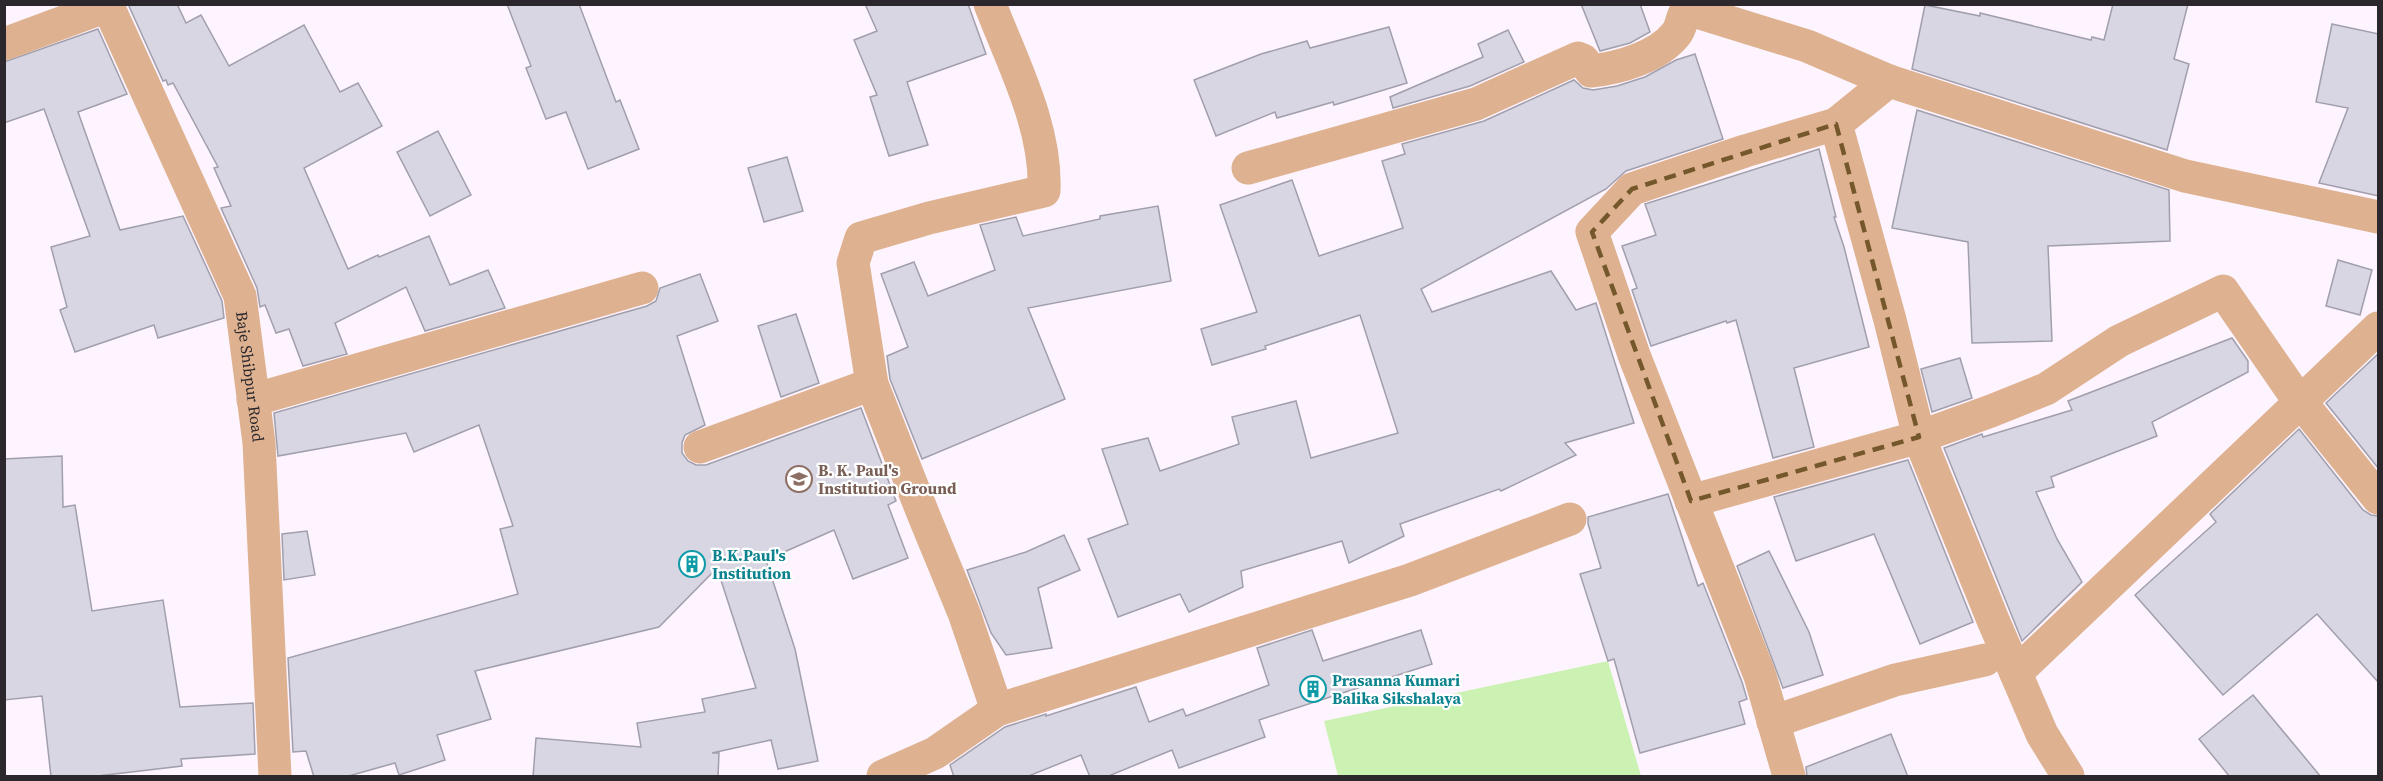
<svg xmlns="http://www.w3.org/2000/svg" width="2383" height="781" font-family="'Source Serif 4',serif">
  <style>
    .green { fill: #cbf1b3 }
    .building { fill: #d8d6e3; stroke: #a19fac; stroke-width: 1.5 }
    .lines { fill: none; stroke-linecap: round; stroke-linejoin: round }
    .street { stroke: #deb290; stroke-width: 33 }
    .marked { fill: none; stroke: #74582b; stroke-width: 4.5; stroke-dasharray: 12 8; stroke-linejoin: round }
    .labels { text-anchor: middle; stroke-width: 4.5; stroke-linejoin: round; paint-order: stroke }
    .street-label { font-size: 16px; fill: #2b272c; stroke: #fff }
    .education-label { font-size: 16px; font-weight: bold; fill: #785e54; stroke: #fff; text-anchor: start }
    .culture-label { font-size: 16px; font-weight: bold; fill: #0d838f; stroke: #fff; text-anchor: start }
  </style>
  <rect width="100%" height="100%" fill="#fef4ff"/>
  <path class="green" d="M1608 661 1641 776H1338L1324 721Z"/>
  <g class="building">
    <path d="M128 4H177L186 23 201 15 229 66 304 25 340 92 358 83 382 126 304 168 348 269 378 255 379 257 429 236 450 285 488 270 505 308 425 331 406 287 335 323 347 354 303 366 289 329 276 333 265 305 260 307 257 288 221 208 231 206 214 168 218 167 173 83 168 85 166 80 163 81Z"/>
    <path d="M507 4H579L616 102 620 100 639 149 588 169 566 112 546 119 526 68 531 66Z"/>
    <path d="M865 4H968L986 54 907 82 928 145 889 156 870 97 877 95 854 40 877 31Z"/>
    <path d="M1581 4H1640L1650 32 1630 43 1600 51Z"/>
    <path d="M2113 4H2188L2174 59 2189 64 2167 150 1912 69 1925 5 1980 16V13L2091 40 2092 37 2104 40Z"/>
    <path d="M2332 24 2379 34V196L2319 183 2348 108 2316 102Z"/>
    <path d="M1389 27 1407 83 1334 105 1333 102 1277 118 1275 112 1216 136 1194 80 1261 54 1307 41 1310 48Z"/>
    <path d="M98 29 127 94 78 112 120 230 183 216 222 301 224 318 158 338 154 325 75 352 60 310 67 307 51 247 90 236 44 109 4 123V62Z"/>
    <path d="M1508 30 1524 62 1470 86 1393 108 1390 97 1483 57 1478 44Z"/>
    <path d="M1695 54 1723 139 1626 171 1606 189 1421 289 1432 312 1551 271 1576 310 1596 303 1634 423 1565 443 1576 455 1501 491 1499 489 1400 524 1404 536 1349 563 1342 541 1241 571 1243 587 1189 612 1180 594 1118 617 1088 539 1128 524 1102 449 1148 438 1160 471 1239 444 1232 417 1296 401 1311 458 1398 433 1360 315 1265 346 1266 349 1212 365 1201 329 1257 312 1220 205 1292 180 1319 256 1403 228 1382 161 1405 154 1402 144 1484 121 1574 80 1583 88 1593 90 1617 86 1645 77 1676 60Z"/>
    <path d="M1917 110 2169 190 2170 241 2048 246 2052 341 1972 343 1968 242 1892 228Z"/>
    <path d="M438 131 471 195 430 216 397 152Z"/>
    <path d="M1819 149 1836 217H1834L1844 247 1869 347 1794 368 1814 447 1773 458 1736 320 1727 323 1726 321 1651 346 1632 290 1637 288 1622 246 1656 235 1645 204Z"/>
    <path d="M787 157 803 211 764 222 748 168Z"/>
    <path d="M1158 206 1171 281 1028 308 1065 399 922 459 890 379 887 356 908 347 881 274 914 262 928 296 995 270 980 225 1016 217 1023 236 1100 219V216Z"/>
    <path d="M2338 260 2372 270 2360 315 2326 306Z"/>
    <path d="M700 274 718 321 677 336 705 425 685 435 682 443V453L688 461 696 465H706L861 408 896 501 888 505 908 558 853 579 834 530 766 560 795 649 818 761 778 769 771 740 712 753H719L718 777H533L536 738 641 747 637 723 705 712 702 699 756 688 717 568 659 627 475 671 491 719 437 735 445 760 399 775 395 763 345 777H314L306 751 293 752 288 658 518 594 500 529 513 526 479 425 414 452 406 433 278 456 274 413 647 306 656 301 660 288Z"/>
    <path d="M796 314 819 383 781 397 758 326Z"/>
    <path d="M2232 338 2248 361V372L2152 422 2157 436 2051 477 2054 487 2036 492 2057 539 2082 582 2022 641 1944 448 1982 434 1983 437 2072 410 2068 401Z"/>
    <path d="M2379 353V469L2326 403Z"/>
    <path d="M1960 358 1972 398 1932 412 1921 369Z"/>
    <path d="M2299 429 2363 510 2371 515 2379 516V683L2317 614 2223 695 2135 595 2216 522 2210 514Z"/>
    <path d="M62 456 63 507 75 505 92 611 163 600 180 707 253 703 255 754 181 759 182 766 89 777H51L42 696 4 700V459Z"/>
    <path d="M1908 460 1973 622 1920 644 1874 534 1796 561 1774 497Z"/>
    <path d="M1668 494 1698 586 1703 583 1742 682 1747 699 1739 702 1745 724 1640 753 1614 659 1608 661 1580 574 1601 568 1588 524V517Z"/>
    <path d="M307 531 315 575 284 580 282 534Z"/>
    <path d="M1064 535 1080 570 1038 588 1052 648 1006 655 991 633 967 570 1026 552Z"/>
    <path d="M1769 551 1809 632 1823 675 1783 688 1737 566Z"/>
    <path d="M1312 630 1323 661 1421 630 1432 664 1259 720 1265 737 1179 768 1172 750 1106 777H1090L1081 755 1026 777H954L950 765 1005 727 1046 714V716L1136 687 1149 722 1183 709 1186 716 1269 685 1257 648Z"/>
    <path d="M2253 695 2321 777H2230L2199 739Z"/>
    <path d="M1891 734 1908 777H1807L1806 767Z"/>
  </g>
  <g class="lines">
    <g class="street">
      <path id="s1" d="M107 4 240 296 259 443 275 776"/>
      <path d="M990 4C1012 62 1047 127 1044 191L929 218 861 238 853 263 872 384 924 516 964 613 997 710"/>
      <path d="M4 44 107 6"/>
      <path d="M1836 124 1889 81 2185 176 2378 217"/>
      <path d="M1248 168 1476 104 1578 58 1583 60 1591 71C1619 68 1658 57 1676 34 1682 27 1681 17 1687 9L1807 46 1889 81"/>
      <path d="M253 400 642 288"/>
      <path d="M700 447 872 384"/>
      <path d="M1691 501 1919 437 1991 411 2046 389 2119 341 2223 291 2292 391 2378 498"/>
      <path d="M2016 673 2378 328"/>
      <path d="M1773 722 1895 680 1985 660"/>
      <path d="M883 776 935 753 997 710 1410 580 1570 519"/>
      <path d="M1789 776 1760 676 1634 355 1592 232 1632 189 1745 151 1836 124 1890 320 1919 437 1993 620 2042 734 2068 776"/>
    </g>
  </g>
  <path class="marked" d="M1836 124 1919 437 1691 501 1592 232 1632 189Z"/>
  <defs>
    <symbol id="school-ring" viewBox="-11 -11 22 22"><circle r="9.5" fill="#fff" stroke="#8d6e63" stroke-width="1.5"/><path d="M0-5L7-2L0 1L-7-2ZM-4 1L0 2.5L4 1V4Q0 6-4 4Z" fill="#8d6e63"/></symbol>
    <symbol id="building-ring" viewBox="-11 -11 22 22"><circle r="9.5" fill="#fff" stroke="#0f9aa8" stroke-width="1.5"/><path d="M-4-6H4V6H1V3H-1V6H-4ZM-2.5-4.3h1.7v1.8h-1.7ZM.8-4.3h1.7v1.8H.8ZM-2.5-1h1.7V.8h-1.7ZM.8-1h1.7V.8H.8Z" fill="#0f9aa8"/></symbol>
  </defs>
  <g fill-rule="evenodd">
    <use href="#school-ring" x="784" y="464" width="30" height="30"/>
    <use href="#building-ring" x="677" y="549" width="30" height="30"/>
    <use href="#building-ring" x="1298" y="674" width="30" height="30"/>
  </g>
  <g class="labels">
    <g class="street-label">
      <text dy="6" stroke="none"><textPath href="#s1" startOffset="402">Baje Shibpur Road</textPath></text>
    </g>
    <g class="education-label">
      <text x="818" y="476">B. K. Paul's<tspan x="818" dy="18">Institution Ground</tspan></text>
    </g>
    <g class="culture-label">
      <text x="712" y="561">B.K.Paul's<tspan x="712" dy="18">Institution</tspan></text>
      <text x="1332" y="686">Prasanna Kumari<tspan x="1332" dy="18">Balika Sikshalaya</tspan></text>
    </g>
  </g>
  <rect width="2383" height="781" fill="none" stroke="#2b272c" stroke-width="12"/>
</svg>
